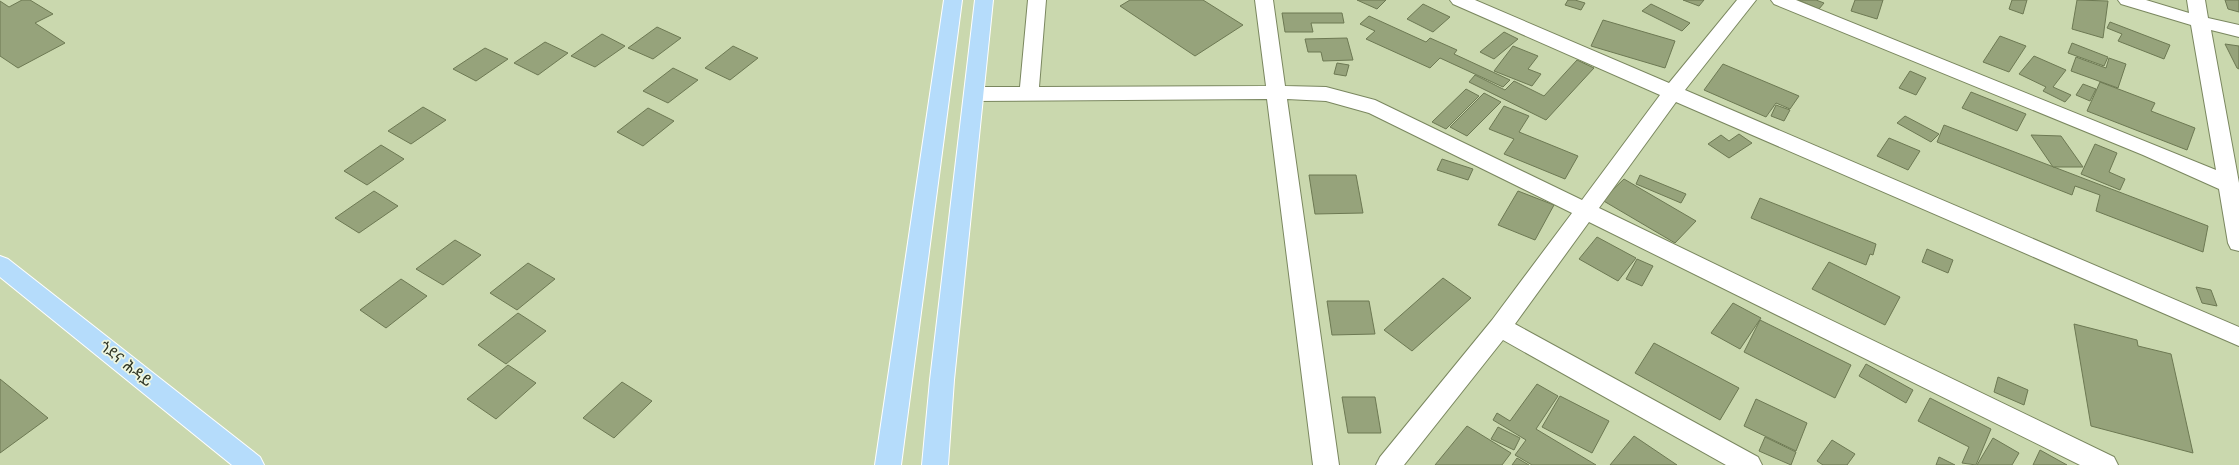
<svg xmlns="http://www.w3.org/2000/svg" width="2239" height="465" font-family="Jost,'Noto Sans Ethiopic',sans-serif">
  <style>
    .building { fill: #96a37b; stroke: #6d7953 }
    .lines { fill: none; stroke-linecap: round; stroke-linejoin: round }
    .minor-casing { stroke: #7a875f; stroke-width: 2 }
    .primary-casing { stroke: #fff; stroke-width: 2 }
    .minor { fill: #fff; fill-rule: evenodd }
    .primary { fill: #b5dcfb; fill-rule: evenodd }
    .labels { text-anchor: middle; stroke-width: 3.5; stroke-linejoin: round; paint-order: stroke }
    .street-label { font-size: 15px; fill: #2f3524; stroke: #eef6e0 }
  </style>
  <rect width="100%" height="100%" fill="#cad8ae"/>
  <g class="building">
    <path d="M22 0H30L53 14 35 23 65 43 18 68 0 56V1L9 7Z"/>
    <path d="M1130 0H1203L1243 25 1195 56 1120 6Z"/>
    <path d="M1357 0H1386L1377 9Z"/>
    <path d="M1568 0H1575L1585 3 1581 10 1565 5Z"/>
    <path d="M1683 0H1704L1699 6Z"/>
    <path d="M1798 0H1816L1824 3 1819 9Z"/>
    <path d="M1855 0H1883L1877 19 1851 11Z"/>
    <path d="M2012 0H2027L2023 14 2009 9Z"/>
    <path d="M2077 0 2108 1 2103 38 2072 29Z"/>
    <path d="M2225 0H2239V12L2228 9Z"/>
    <path d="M1423 4 1450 17 1433 32 1407 19Z"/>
    <path d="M1651 4 1690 23 1682 31 1642 11Z"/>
    <path d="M1282 13H1342L1344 23H1311L1313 32H1285Z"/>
    <path d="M1369 16 1426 42 1430 38 1457 50 1454 54 1510 80 1503 87 1440 58 1430 68 1366 39 1375 31 1360 24Z"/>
    <path d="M1603 20 1675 41 1665 68 1591 46Z"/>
    <path d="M2110 22 2170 45 2164 59 2118 41 2122 34 2107 28Z"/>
    <path d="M657 27 681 38 653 59 628 48Z"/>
    <path d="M1504 32 1518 39 1494 59 1480 52Z"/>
    <path d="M602 34 625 46 595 67 571 56Z"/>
    <path d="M2000 36 2026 46 2009 72 1983 62Z"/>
    <path d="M1347 38 1353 60 1323 61 1321 52H1308L1305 39Z"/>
    <path d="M545 42 568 53 538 75 514 63Z"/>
    <path d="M2072 43 2108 57 2104 66 2068 53Z"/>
    <path d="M2225 44 2239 46V69L2237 68Z"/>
    <path d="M733 46 758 58 730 80 705 68Z"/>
    <path d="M1513 46 1538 56 1528 69 1541 74 1532 86 1494 71Z"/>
    <path d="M485 48 508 59 476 81 453 69Z"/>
    <path d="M2034 56 2066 70 2053 87 2071 95 2065 102 2043 91 2046 87 2019 74Z"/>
    <path d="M2076 57 2106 68 2109 58 2126 64 2118 88 2071 71Z"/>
    <path d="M1577 60 1594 68 1546 120 1469 82 1475 75 1505 90 1514 81 1544 96Z"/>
    <path d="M1337 63 1349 65 1346 76 1334 74Z"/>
    <path d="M1723 64 1799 96 1790 109 1776 103 1766 117 1704 90Z"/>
    <path d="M673 68 698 80 668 103 643 91Z"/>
    <path d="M1910 71 1926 78 1916 95 1899 88Z"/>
    <path d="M2100 82 2155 103 2151 111 2195 128 2187 150 2087 111Z"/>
    <path d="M2083 84 2096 89 2090 101 2076 95Z"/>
    <path d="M1466 89 1479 96 1446 129 1432 122Z"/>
    <path d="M1971 92 2026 114 2017 131 1962 108Z"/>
    <path d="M1484 93 1501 102 1467 136 1450 127Z"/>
    <path d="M1776 105 1790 110 1784 121 1771 116Z"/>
    <path d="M1504 106 1529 116 1519 132 1578 156 1565 179 1504 154 1514 139 1489 129Z"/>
    <path d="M423 107 446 120 411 144 388 131Z"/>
    <path d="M648 108 674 121 643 146 617 132Z"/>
    <path d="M1905 116 1939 134 1931 142 1897 123Z"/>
    <path d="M1944 125 2208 226 2203 252 2096 211 2100 195 2075 186 2072 195 1937 142Z"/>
    <path d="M1739 134 1752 143 1729 158 1708 144 1721 135 1729 141Z"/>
    <path d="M2031 135 2061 136 2083 167H2053Z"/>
    <path d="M1889 138 1920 151 1908 170 1877 156Z"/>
    <path d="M2095 144 2117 153 2109 172 2125 179 2120 190 2081 174Z"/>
    <path d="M381 145 404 159 367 185 344 171Z"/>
    <path d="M1442 159 1473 169 1468 180 1437 170Z"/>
    <path d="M1309 175H1356L1363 213 1315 214Z"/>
    <path d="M1640 175 1686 194 1681 203 1636 184Z"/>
    <path d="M1624 179 1696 221 1675 243 1602 200Z"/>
    <path d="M374 191 398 206 359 233 335 218Z"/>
    <path d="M1518 191 1554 205 1535 240 1498 225Z"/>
    <path d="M1760 198 1876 244 1873 255 1870 254 1866 265 1751 218Z"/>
    <path d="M1597 237 1636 258 1618 281 1579 259Z"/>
    <path d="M455 240 481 255 443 285 416 269Z"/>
    <path d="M1927 249 1953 260 1948 273 1922 262Z"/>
    <path d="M1637 259 1653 266 1642 286 1626 279Z"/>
    <path d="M1829 262 1900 297 1885 325 1812 289Z"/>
    <path d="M528 263 555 279 517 310 490 293Z"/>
    <path d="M1443 278 1471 298 1412 351 1384 330Z"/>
    <path d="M401 279 427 296 386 328 360 310Z"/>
    <path d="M2196 287 2211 290 2217 306 2202 303Z"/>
    <path d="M1327 301H1369L1375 334 1332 335Z"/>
    <path d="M1733 303 1761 318 1740 349 1711 333Z"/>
    <path d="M518 313 546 331 506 364 478 345Z"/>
    <path d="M1760 320 1851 365 1835 398 1744 352Z"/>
    <path d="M2074 324 2137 340 2138 346 2171 354 2193 453 2091 426Z"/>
    <path d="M1654 343 1739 388 1720 420 1635 373Z"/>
    <path d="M1866 364 1913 390 1906 403 1859 376Z"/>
    <path d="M508 365 536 383 496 419 467 399Z"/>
    <path d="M1998 377 2028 390 2024 405 1994 392Z"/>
    <path d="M0 379 48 418 0 453Z"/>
    <path d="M622 382 652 401 614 438 583 418Z"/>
    <path d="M1537 384 1558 396 1536 429 1596 465H1532L1515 455 1526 440 1493 420 1497 413 1510 421Z"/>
    <path d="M1560 396 1609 421 1592 453 1542 427Z"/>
    <path d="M1342 397H1375L1381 433H1348Z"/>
    <path d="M1930 398 1991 429 1976 465 1962 463 1969 447 1918 421Z"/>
    <path d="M1756 399 1807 423 1796 451 1744 426Z"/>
    <path d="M1467 426 1511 453 1502 465H1435Z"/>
    <path d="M1498 427 1520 438 1514 450 1491 439Z"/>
    <path d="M1634 436 1677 465H1610Z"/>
    <path d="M1765 437 1796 452 1791 465 1759 451Z"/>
    <path d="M1993 438 2019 453 2012 465H1977Z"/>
    <path d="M1832 440 1855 454 1847 465H1823L1817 461Z"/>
    <path d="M2040 450 2067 465H2033Z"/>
    <path d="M1939 457 1955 465H1936Z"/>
    <path d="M1517 458 1529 465H1512Z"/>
  </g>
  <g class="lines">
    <defs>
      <g id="minor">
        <path d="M1028 0H1046L1039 87 1266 86 1255 0H1273L1285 86 1326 87 1375 100 1582 200 1660 95 1453 4 1450 0H1475L1669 83 1737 0H1756L1685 90 2239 327V346L1676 102 1599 208 2114 457 2118 465H2080L1589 222 1515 324 1758 457 1762 465H1726L1503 340 1404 465H1376L1380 457 1492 320 1572 213 1369 113 1326 101 1287 99 1339 465H1313L1267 99 974 101 967 99 964 94 967 89 974 87H1020Z"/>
        <path d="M1771 0H1796L2216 170 2191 25 2121 4 2118 0H2146L2189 13 2187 0H2205L2208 18 2239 25V37L2211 30 2239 183V251L2231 249 2228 243 2219 189 2143 155 1774 4Z"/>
      </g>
      <g id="primary">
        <path d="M944 0H962L901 465H875Z"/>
        <path d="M975 0H993L954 380 948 465H922L930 380Z"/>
        <path d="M0 256 8 259 260 457 264 465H232L0 277Z"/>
      </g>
    </defs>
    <use href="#minor" class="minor-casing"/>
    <use href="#primary" class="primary-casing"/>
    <use href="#minor" class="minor"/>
    <use href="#primary" class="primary"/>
  </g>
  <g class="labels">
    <g class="street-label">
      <text transform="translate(126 364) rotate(39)" y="5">ጎደና ሕዳይ</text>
    </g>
  </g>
</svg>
